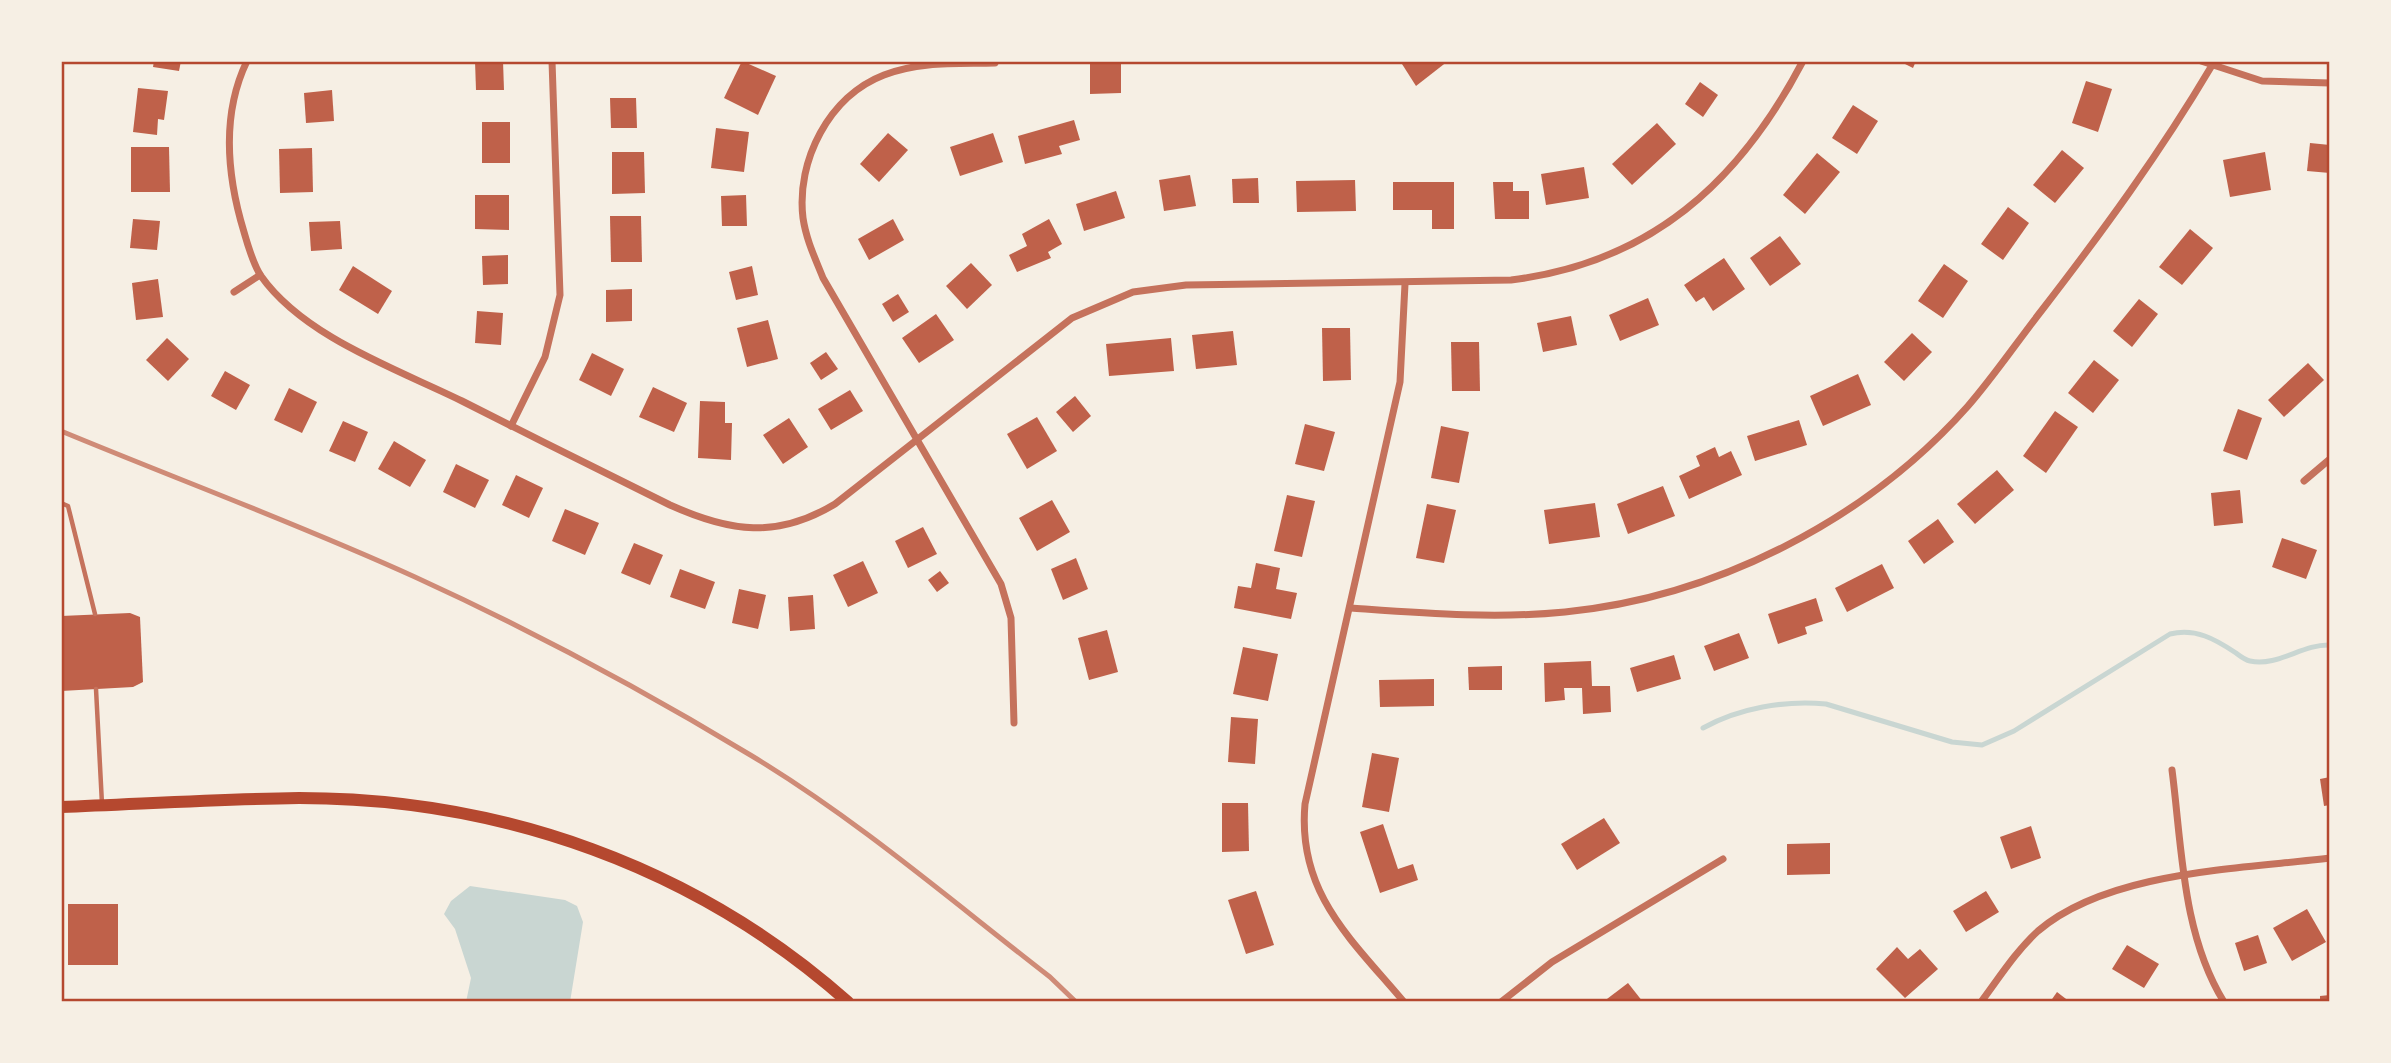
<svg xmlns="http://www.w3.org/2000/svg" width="2391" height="1063" font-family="Poppins,sans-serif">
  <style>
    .water { fill: #c9d6d2 }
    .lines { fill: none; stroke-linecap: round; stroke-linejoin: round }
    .stream { stroke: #c9d6d2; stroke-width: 5 }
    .building { fill: #bf614a }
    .service { stroke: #c5725c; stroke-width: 4.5 }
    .minor { stroke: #c5725c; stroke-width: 7 }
    .secondary { stroke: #b5482f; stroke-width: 12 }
    .rail { stroke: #cf8b77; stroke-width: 5 }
    .neatline { fill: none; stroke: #b5482f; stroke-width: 2.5 }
  </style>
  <rect width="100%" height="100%" fill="#f6efe4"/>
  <path class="water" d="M470 886 565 900 577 906 583 922 570 1002H466L471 978 455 929 444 914 451 901Z"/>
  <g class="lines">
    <path class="stream" d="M1703 728C1739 708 1785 700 1826 704L1952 742 1982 745 2014 731 2170 634C2196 628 2215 639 2236 653 2240 656 2245 660 2250 661 2278 667 2302 644 2330 645"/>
  </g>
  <g class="building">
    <path d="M154 61H181L179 71 153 67Z"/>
    <path d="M475 61H503L504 90H476Z"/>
    <path d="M742 61 776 76 758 115 724 98Z"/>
    <path d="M1090 61H1121V93L1090 94Z"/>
    <path d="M1406 61H1448L1416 86 1402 64Z"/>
    <path d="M1899 61H1916L1913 68Z"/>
    <path d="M2086 81 2112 89 2098 132 2072 123Z"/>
    <path d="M1700 82 1718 95 1703 117 1685 104Z"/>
    <path d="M138 88 168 91 164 120 158 119 157 135 133 132Z"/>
    <path d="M332 90 334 121 306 123 304 93Z"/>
    <path d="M610 98H636L637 128H611Z"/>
    <path d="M1853 105 1878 121 1857 154 1832 138Z"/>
    <path d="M1074 120 1080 140 1059 146 1062 154 1025 164 1018 136Z"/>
    <rect x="482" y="122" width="28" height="41"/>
    <path d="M1657 123 1676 144 1632 185 1612 164Z"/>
    <path d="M716 128 749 132 744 172 711 168Z"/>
    <path d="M888 133 908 150 879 182 860 164Z"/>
    <path d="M993 133 1003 162 960 176 950 147Z"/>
    <path d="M2310 143 2330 145V173L2307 171Z"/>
    <path d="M131 147H169L170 192H131Z"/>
    <path d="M312 148 313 192 280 193 279 149Z"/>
    <path d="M2062 150 2084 168 2055 203 2033 185Z"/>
    <path d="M612 152H644L645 193 612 194Z"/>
    <path d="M2265 152 2271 190 2230 197 2223 160Z"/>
    <path d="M1817 153 1840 172 1805 214 1783 195Z"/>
    <path d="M1584 167 1589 198 1546 205 1541 174Z"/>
    <path d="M1190 175 1196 206 1164 211 1159 180Z"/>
    <path d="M1258 178 1259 203H1233L1232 179Z"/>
    <path d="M1355 180 1356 211 1297 212 1296 181Z"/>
    <path d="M1393 182H1454V229H1432V210H1393Z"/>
    <path d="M1493 182H1513V191H1529V219H1495Z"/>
    <path d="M1116 191 1125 218 1084 231 1076 204Z"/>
    <path d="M475 195H509V230L475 229Z"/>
    <path d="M746 195 747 226H722L721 196Z"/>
    <path d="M2008 207 2029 223 2003 260 1981 244Z"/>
    <path d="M610 216H641L642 262H611Z"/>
    <path d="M133 219 160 221 157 250 130 248Z"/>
    <path d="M893 219 904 240 869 260 858 239Z"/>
    <path d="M1049 219 1062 244 1048 252 1051 258 1017 272 1009 255 1027 246 1022 234Z"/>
    <path d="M340 221 342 249 311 251 309 222Z"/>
    <path d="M2190 229 2213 248 2182 285 2159 267Z"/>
    <path d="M1780 236 1801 264 1770 286 1750 258Z"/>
    <path d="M508 255V284L483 285 482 256Z"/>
    <path d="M1724 258 1745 289 1713 311 1704 297 1696 302 1684 285Z"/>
    <path d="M971 263 992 285 967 309 946 286Z"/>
    <path d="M1944 264 1968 281 1943 318 1918 301Z"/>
    <path d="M353 266 392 291 378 314 339 290Z"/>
    <path d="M752 266 758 295 736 300 729 272Z"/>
    <path d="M158 279 163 317 136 320 132 283Z"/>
    <path d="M632 289V321L606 322V290Z"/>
    <path d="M898 294 909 312 893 322 882 304Z"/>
    <path d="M1648 298 1659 325 1620 341 1609 315Z"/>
    <path d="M2139 299 2158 314 2132 347 2113 331Z"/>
    <path d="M477 311 503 313 501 345 475 343Z"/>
    <path d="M936 314 954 340 919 363 902 338Z"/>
    <path d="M1571 316 1577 345 1543 352 1537 323Z"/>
    <path d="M768 320 778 359 747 367 737 328Z"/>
    <path d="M1322 328H1350L1351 380 1323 381Z"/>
    <path d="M1233 331 1237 365 1196 369 1192 335Z"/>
    <path d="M1912 333 1932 352 1904 381 1884 362Z"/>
    <path d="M167 338 189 359 168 381 146 360Z"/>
    <path d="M1171 338 1174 371 1109 376 1106 344Z"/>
    <path d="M1451 342H1479L1480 391H1452Z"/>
    <path d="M826 352 838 369 821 380 810 363Z"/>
    <path d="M592 353 624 369 611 396 579 380Z"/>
    <path d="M2094 360 2119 380 2093 413 2068 393Z"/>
    <path d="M2308 363 2324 380 2284 417 2268 400Z"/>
    <path d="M225 371 250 385 236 410 211 396Z"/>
    <path d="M1858 374 1871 405 1823 426 1810 396Z"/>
    <path d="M653 387 687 403 674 432 639 417Z"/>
    <path d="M289 388 317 402 302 433 274 420Z"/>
    <path d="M850 390 863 411 831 430 818 409Z"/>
    <path d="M1075 396 1091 416 1073 432 1056 412Z"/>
    <path d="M700 401 725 402V423H732L731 460 698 458Z"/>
    <path d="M2238 409 2262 418 2247 460 2223 451Z"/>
    <path d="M2055 411 2078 427 2046 473 2023 456Z"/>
    <path d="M1037 417 1057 451 1027 469 1007 434Z"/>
    <path d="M789 418 808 447 783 464 763 435Z"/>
    <path d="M1799 420 1807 445 1755 461 1747 436Z"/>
    <path d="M343 421 368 432 355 462 329 451Z"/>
    <path d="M1305 424 1335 432 1324 471 1295 464Z"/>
    <path d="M1441 426 1469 432 1459 483 1431 478Z"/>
    <path d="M394 441 426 460 410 487 378 469Z"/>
    <path d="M1715 447 1719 457 1731 451 1742 475 1689 499 1679 476 1700 466 1696 456Z"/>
    <path d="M456 464 489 480 475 508 443 492Z"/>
    <path d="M1997 470 2014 490 1975 524 1957 504Z"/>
    <path d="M516 475 543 488 529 518 502 505Z"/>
    <path d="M1663 486 1675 516 1628 534 1617 504Z"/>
    <path d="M2240 490 2243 523 2214 526 2211 493Z"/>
    <path d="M1287 495 1315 501 1302 557 1274 551Z"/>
    <path d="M1052 500 1070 532 1037 551 1019 518Z"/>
    <path d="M1595 503 1600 537 1549 544 1544 510Z"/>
    <path d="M1427 504 1456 510 1444 563 1416 558Z"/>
    <path d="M565 509 599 523 585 555 552 541Z"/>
    <path d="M1938 519 1954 542 1924 564 1908 541Z"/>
    <path d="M923 527 937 554 908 568 895 541Z"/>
    <path d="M2282 538 2317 550 2306 579 2272 567Z"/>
    <path d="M634 543 663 555 650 585 621 573Z"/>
    <path d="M1076 558 1088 589 1063 600 1051 569Z"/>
    <path d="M863 561 878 593 848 607 833 575Z"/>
    <path d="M1256 563 1280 568 1276 589 1297 593 1291 619 1234 608 1238 586 1251 588Z"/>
    <path d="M1882 564 1894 588 1847 612 1835 588Z"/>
    <path d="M680 569 715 582 705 609 670 597Z"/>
    <path d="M940 571 949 583 937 592 928 580Z"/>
    <path d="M739 589 766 595 758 629 732 623Z"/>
    <path d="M813 595 815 629 790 631 788 597Z"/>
    <path d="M1816 598 1823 621 1805 627 1807 634 1778 644 1768 614Z"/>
    <path d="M130 613 140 617 143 682 133 687 61 691V616Z"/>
    <path d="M1107 630 1118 672 1089 680 1078 638Z"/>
    <path d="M1739 633 1749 658 1714 671 1704 646Z"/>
    <path d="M1243 647 1278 654 1268 701 1233 694Z"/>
    <path d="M1674 655 1681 679 1637 692 1630 668Z"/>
    <path d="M1591 661 1592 686H1610L1611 712 1583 714 1582 688H1564L1565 700 1545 702 1544 663Z"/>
    <path d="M1502 666V690H1469L1468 667Z"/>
    <path d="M1434 679V706L1380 707 1379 680Z"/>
    <path d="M1231 717 1258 719 1255 764 1228 762Z"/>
    <path d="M1372 753 1399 758 1389 812 1362 807Z"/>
    <path d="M2330 777V805L2324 806 2320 779Z"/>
    <path d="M1222 803H1248L1249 851 1222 852Z"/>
    <path d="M1604 818 1620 843 1577 870 1561 844Z"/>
    <path d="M1383 824 1398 869 1413 864 1418 880 1380 893 1360 832Z"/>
    <path d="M2031 826 2041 858 2011 869 2000 837Z"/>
    <path d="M1830 843V874L1787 875V844Z"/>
    <path d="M1256 891 1274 945 1246 954 1228 900Z"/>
    <path d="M1986 891 1999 912 1966 932 1953 911Z"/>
    <rect x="68" y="904" width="50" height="61"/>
    <path d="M2307 909 2326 942 2292 961 2273 928Z"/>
    <path d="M2258 935 2267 963 2244 971 2235 943Z"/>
    <path d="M2127 945 2159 964 2144 988 2112 969Z"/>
    <path d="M1897 947 1908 959 1920 949 1938 969 1905 998 1876 969Z"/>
    <path d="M1628 983 1643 1002H1603Z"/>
    <path d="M2057 992 2070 1002H2050Z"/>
    <path d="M2330 995V1002H2320V996Z"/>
  </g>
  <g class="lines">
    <g class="service">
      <path d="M61 503 68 506 95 614"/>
      <path d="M96 689 102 804"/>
    </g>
    <g class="minor">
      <path d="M247 61C221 115 227 176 244 232 248 246 253 264 261 276 304 337 397 369 462 401 531 436 601 471 670 505 730 532 777 539 835 504L1072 318 1133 292 1186 285 1511 280C1650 263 1739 183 1803 61"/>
      <path d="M2201 61 2262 81 2330 83"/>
      <path d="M995 63C958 64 920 61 884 75 829 96 796 161 803 218 806 239 815 258 823 278L1001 584 1011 618 1014 723"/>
      <path d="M234 292 260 275"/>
      <path d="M511 426 545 357 560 295 552 61"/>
      <path d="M2304 481 2330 459"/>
      <path d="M1351 608C1422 613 1494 619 1565 612 1716 597 1867 520 1968 406 1994 376 2017 342 2042 310 2103 231 2160 153 2211 67"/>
      <path d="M2172 770C2182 847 2182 934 2224 1002"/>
      <path d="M1404 1002C1351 939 1297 893 1305 804L1400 382 1405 284"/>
      <path d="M1501 1002 1552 962 1723 859"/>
      <path d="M1981 1002C1999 978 2016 951 2038 931 2108 871 2240 869 2330 858"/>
    </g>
    <path class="secondary" d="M61 807C141 804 220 799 299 798 502 798 696 867 848 1002"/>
    <path class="rail" d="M61 431C179 480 299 524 415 577 531 630 643 690 752 756 858 820 953 902 1050 977L1076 1002"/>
  </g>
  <rect width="2391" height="1063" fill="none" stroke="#f6efe4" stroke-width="126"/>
  <rect x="63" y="63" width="2265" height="937" class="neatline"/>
</svg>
